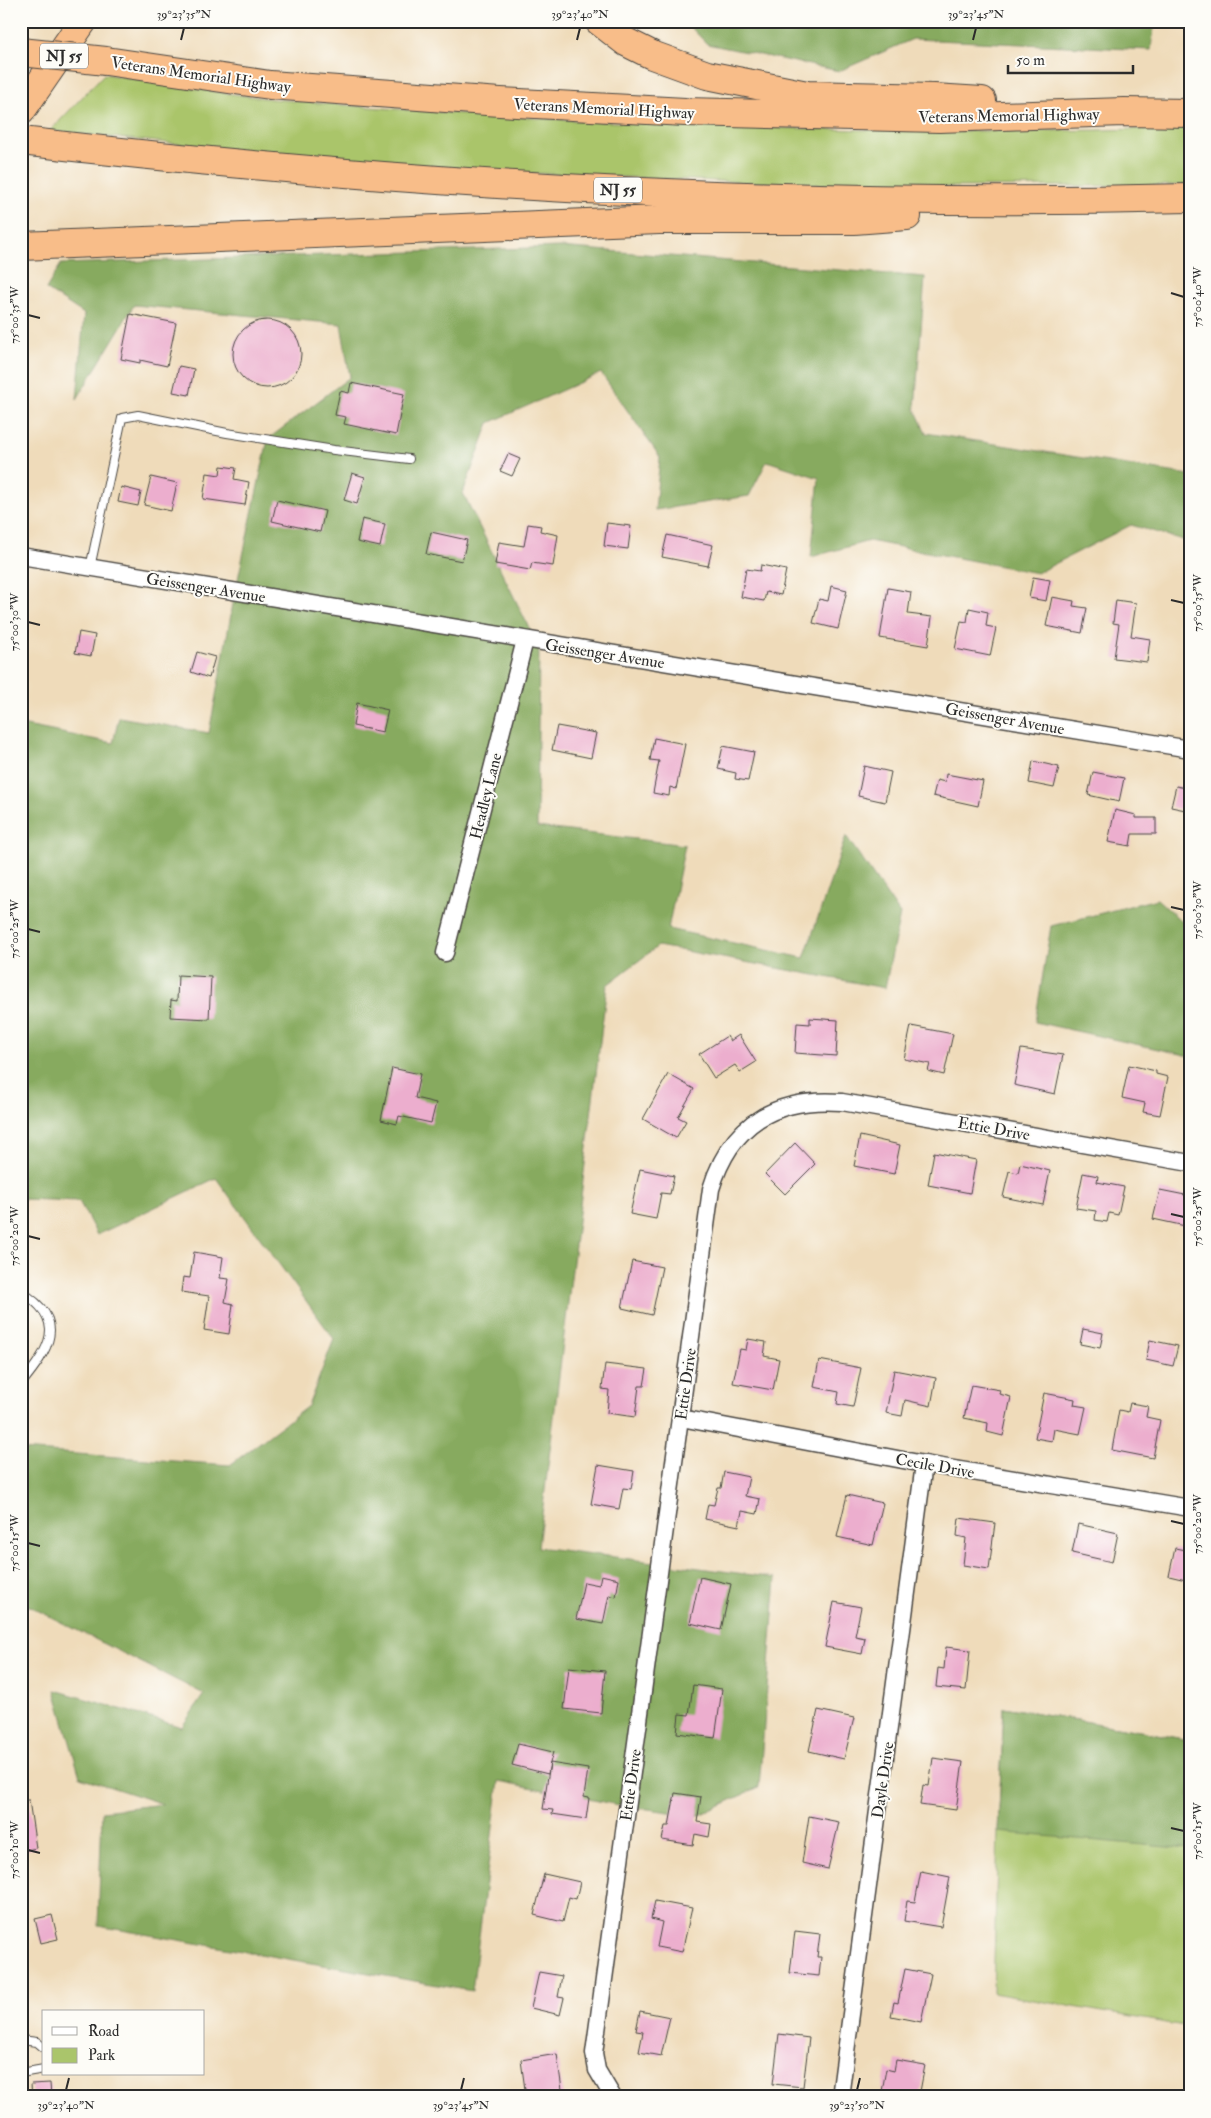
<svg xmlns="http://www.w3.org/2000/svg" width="1211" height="2118" font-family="'IM FELL Double Pica',serif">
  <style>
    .green { fill: #aac56b; stroke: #6a784b }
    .forest { fill: #87aa5f; stroke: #596a45 }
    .building { fill: #ecaece }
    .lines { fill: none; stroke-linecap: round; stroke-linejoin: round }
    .lane-casing { stroke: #484540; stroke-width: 10 }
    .street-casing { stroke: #484540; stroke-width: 19 }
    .highway-casing { stroke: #484540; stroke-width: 30 }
    .lane { stroke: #fff; stroke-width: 8 }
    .street { stroke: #fff; stroke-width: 16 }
    .highway { stroke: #f8bd89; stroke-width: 28 }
    .highway-bridge-casing { stroke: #484540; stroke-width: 30; stroke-linecap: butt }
    .highway-bridge { stroke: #f8bd89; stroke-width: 28 }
    .ticks { fill: none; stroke: #2b2b2b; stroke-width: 2 }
    .labels { text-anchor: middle; stroke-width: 4; stroke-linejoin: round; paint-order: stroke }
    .shield { fill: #fdfcf7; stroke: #6a6a68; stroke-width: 1 }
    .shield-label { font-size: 15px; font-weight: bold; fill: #2b2b2b }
    .street-label { font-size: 16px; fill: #2b2b2b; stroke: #fdfcf7 }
    .neatline { fill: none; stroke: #2b2b2b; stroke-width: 2 }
    .ticks-label { font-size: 12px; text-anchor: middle; fill: #2b2b2b }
  </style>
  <rect width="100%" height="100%" fill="#fdfcf7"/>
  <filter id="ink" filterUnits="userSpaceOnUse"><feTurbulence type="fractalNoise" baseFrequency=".02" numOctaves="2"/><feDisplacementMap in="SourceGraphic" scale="10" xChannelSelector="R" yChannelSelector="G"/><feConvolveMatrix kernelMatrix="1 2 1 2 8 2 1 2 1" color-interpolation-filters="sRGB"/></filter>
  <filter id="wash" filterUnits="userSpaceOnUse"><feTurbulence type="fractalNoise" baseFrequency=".0096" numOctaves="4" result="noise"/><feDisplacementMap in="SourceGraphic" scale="20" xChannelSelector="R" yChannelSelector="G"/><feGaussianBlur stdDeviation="1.12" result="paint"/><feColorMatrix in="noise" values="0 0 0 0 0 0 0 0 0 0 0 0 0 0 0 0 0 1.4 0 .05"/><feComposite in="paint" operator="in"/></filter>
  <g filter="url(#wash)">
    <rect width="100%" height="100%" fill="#efdbba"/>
    <g class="green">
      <path d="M104 74C159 82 216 93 272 99 451 115 632 125 812 129 938 131 1064 133 1190 127V185L938 187 790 184 503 172 278 154 50 131Z"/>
      <path d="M1004 1707 1190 1740V2027L993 1993 998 1832Z"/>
    </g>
    <g class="forest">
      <path d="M685 21H1155L1151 50 913 39 839 71 707 44Z"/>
      <path d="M560 247 925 277 915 409 926 433 1190 475V542L1131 525 1037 573 869 541 811 557 819 478 767 461 749 496 655 510 660 457 601 373 489 423 463 493 539 648 537 827 685 845 668 929 804 958 846 836 900 914 885 988 658 946 607 985 538 1547 776 1578 759 1787 697 1816 613 1804 499 1781 472 1991 98 1926 102 1811 163 1804 80 1777 55 1690 182 1727 204 1694 21 1602V1450L230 1465 308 1406 334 1339 216 1178 97 1235 79 1201 21 1199V725L113 743 119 717 209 733 235 593 268 439 350 377 341 324 134 305 77 399 84 314 46 289 61 264Z"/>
      <path d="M1157 899 1190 929V1056L1035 1022 1051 926Z"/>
      <path d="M1004 1707 1190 1740V1849L998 1832Z"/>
    </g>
    <g id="blocks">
      <g class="building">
        <path d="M130 314 176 323 167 366 140 360V363L121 359Z"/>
        <circle cx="267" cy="354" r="34"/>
        <path d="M179 366 194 369 189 395 173 392Z"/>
        <path d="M351 383 404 394 396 435 344 424 346 417 335 415 340 391 349 393Z"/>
        <path d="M508 454 520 459 512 476 500 471Z"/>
        <path d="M221 466 236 468 234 479 249 482 245 505 203 499 207 473 220 475Z"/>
        <path d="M352 473 365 477 357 504 344 500Z"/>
        <path d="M151 477 177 483 171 511 144 505Z"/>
        <path d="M121 487 141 492 138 506 118 502Z"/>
        <path d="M277 500 325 511 320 532 272 521Z"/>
        <path d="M362 519 385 524 380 547 357 542Z"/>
        <path d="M607 523 631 526 628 549 604 546Z"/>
        <path d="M528 524 541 526 540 531 558 535 553 566 532 563 530 570 495 564 499 542 524 546Z"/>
        <path d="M431 532 467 540 462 561 426 554Z"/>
        <path d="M667 535 713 545 708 566 662 557Z"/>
        <path d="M761 565 786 570 781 595 766 592 764 601 741 597 746 569 760 571Z"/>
        <path d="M1033 577 1050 580 1046 601 1029 598Z"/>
        <path d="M831 586 847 590 838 629 813 623 819 599 828 601Z"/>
        <path d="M888 588 911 592 908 614 932 617 928 646 880 638Z"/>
        <path d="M1052 597 1074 601 1073 606 1087 608 1082 633 1046 626Z"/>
        <path d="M1116 600 1136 603 1131 636 1150 639 1147 662 1114 658 1119 624 1113 623Z"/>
        <path d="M969 608 988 612 986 626 996 628 990 656 955 649 961 621 967 622Z"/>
        <path d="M79 632 95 635 91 656 75 653Z"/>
        <path d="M197 652 215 657 209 678 191 672Z"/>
        <path d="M357 703 388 710 383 732 353 726Z"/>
        <path d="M557 726 596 733 591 758 552 750Z"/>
        <path d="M654 738 685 744 676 789 670 787 669 796 653 793 659 761 650 760Z"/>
        <path d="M723 746 754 752 748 781 735 779 736 773 718 769Z"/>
        <path d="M1033 761 1059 767 1054 788 1029 783Z"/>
        <path d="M864 766 891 772 885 802 858 796Z"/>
        <path d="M1093 772 1124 778 1119 802 1088 795Z"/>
        <path d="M946 774 983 781 978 806 933 796 937 780 945 782Z"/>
        <path d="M1176 786 1190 789V811L1171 807Z"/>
        <path d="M1115 810 1136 815V818H1156V834H1132L1130 846 1108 842Z"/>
        <path d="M178 975 211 977 209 1019 170 1017 171 1000 177 1001Z"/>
        <path d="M810 1018 838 1020 836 1056 795 1053 797 1023 810 1024Z"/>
        <path d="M911 1026 953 1034 944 1075 928 1071 930 1064 904 1059Z"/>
        <path d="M739 1035 756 1062 740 1072 735 1065 714 1078 699 1054 727 1036 730 1041Z"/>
        <path d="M1021 1049 1063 1055 1055 1094 1014 1085Z"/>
        <path d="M1129 1065 1156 1071V1074L1168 1077 1160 1115 1143 1112 1145 1103 1122 1098Z"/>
        <path d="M392 1068 420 1074 415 1098 436 1103 431 1123 399 1116 397 1124 381 1120Z"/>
        <path d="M668 1074 694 1089 678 1117 686 1121 676 1138 643 1119Z"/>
        <path d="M860 1136 900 1145 894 1174 854 1166Z"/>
        <path d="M795 1143 815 1164 785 1194 765 1174Z"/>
        <path d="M934 1152 976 1160 970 1193 928 1185Z"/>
        <path d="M1020 1164 1050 1171 1043 1205 1003 1197 1009 1171 1018 1173Z"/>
        <path d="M640 1169 674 1176 670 1194 661 1193 656 1219 630 1214Z"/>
        <path d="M1083 1173 1098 1176 1097 1182 1124 1187 1118 1215 1109 1213 1107 1222 1095 1220 1096 1211 1076 1208Z"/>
        <path d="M1160 1190 1190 1196V1227L1153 1219Z"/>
        <path d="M194 1252 223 1257 220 1278 229 1279 225 1302 233 1304 229 1334 204 1330 209 1296 181 1292 183 1277 190 1278Z"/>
        <path d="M632 1261 662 1267 652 1315 622 1308Z"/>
        <path d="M1083 1329 1103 1333 1100 1348 1080 1344Z"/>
        <path d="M748 1339 766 1342 764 1356 779 1359 773 1390 733 1383 740 1349 746 1350Z"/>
        <path d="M1150 1340 1178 1346 1173 1366 1146 1360Z"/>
        <path d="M819 1360 861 1368 853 1407 837 1404 839 1392 814 1387Z"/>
        <path d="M605 1364 647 1369 644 1386H639L635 1417 607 1413 609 1390 602 1389Z"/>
        <path d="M894 1370 936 1378 931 1406 905 1400 902 1416 886 1413Z"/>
        <path d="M971 1385 1000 1390 999 1394 1011 1397 1003 1436 987 1432 988 1423 964 1418Z"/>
        <path d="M1044 1393 1075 1399 1074 1405 1086 1407 1080 1434 1054 1429 1052 1441 1035 1438Z"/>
        <path d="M1130 1403 1148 1406 1146 1417 1160 1420 1153 1458 1112 1450 1119 1410 1128 1412Z"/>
        <path d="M598 1465 634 1471 631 1489 623 1488 619 1509 591 1504Z"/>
        <path d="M724 1472 749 1477 745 1496 760 1499 757 1514 742 1511 739 1526 705 1519 708 1504 714 1505 718 1488H721Z"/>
        <path d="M847 1495 883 1503 873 1545 837 1537Z"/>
        <path d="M959 1518 995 1523 989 1569 963 1565 966 1538 957 1536Z"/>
        <path d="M1078 1524 1118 1533 1112 1562 1072 1553Z"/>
        <path d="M1175 1548 1190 1551V1581L1169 1576Z"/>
        <path d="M601 1575 619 1579 616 1597 609 1595 603 1624 576 1619 584 1582 599 1585Z"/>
        <path d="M700 1577 731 1584 721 1630 690 1623Z"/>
        <path d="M834 1602 861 1607 855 1636 865 1638 862 1654 825 1647Z"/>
        <path d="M946 1647 970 1650 966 1690 936 1687 938 1668 944 1669Z"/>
        <path d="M569 1667 605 1671 601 1713 564 1709Z"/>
        <path d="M693 1685 722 1689 715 1738 677 1733 679 1714 689 1715Z"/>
        <path d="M818 1710 854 1718 844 1759 809 1751Z"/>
        <path d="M518 1744 553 1752 550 1763 588 1769 584 1797 589 1798 586 1819 552 1814 553 1810 543 1809 550 1763 548 1774 512 1765Z"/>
        <path d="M933 1758 963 1762 956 1810 920 1805 923 1785 929 1786Z"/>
        <path d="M675 1793 701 1797 697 1822 711 1824 709 1837 695 1834 693 1845 662 1840 665 1826H669Z"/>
        <path d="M21 1800H29L36 1848 21 1851Z"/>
        <path d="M809 1816 839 1822 828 1869 802 1863Z"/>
        <path d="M921 1871 950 1877 941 1927 904 1921 907 1901 915 1902Z"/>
        <path d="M544 1874 580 1882 576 1899 569 1897 563 1922 534 1915Z"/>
        <path d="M655 1901 692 1908 682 1952 657 1947 662 1922 651 1919Z"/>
        <path d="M52 1915 58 1939 41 1943 35 1919Z"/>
        <path d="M795 1931 820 1934 817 1957H821L819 1976 790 1973Z"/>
        <path d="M905 1969 931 1974 921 2022 891 2016 894 2002 898 2003Z"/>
        <path d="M539 1972 562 1976 558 1997 564 1998 560 2015 531 2008Z"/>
        <path d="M640 2011 670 2017 661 2056 639 2052 643 2032 636 2031Z"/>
        <path d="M779 2034 809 2038 803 2087 773 2084Z"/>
        <path d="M557 2054 563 2097H526L521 2060Z"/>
        <path d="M896 2060 925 2065 919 2097H881L886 2069 894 2071Z"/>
        <path d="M50 2083 51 2097H32L31 2084Z"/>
      </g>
    </g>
  </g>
  <g filter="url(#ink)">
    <use href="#blocks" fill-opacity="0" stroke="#484540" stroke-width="1"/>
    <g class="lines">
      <defs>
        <g id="lane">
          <path d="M90 568 122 418 138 415 227 433 334 450 409 459"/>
          <path d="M21 1292C69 1320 49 1350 21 1384"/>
          <path d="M21 2040 37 2042 44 2048"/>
          <path d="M21 2073 44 2069"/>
        </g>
        <g id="street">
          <path d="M21 556 1190 749"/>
          <path d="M445 953 525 640"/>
          <path d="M681 1418 924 1464 1190 1508"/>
          <path d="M613 2097 597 2070 594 2053 711 1189C731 1123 775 1097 842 1102L1190 1163"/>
          <path d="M840 2097 924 1464"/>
        </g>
        <g id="highway">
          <path d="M599 21 626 42 652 55 707 75 807 95 934 98 982 101"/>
          <path d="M106 61 270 85 500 102 685 112 939 118 1124 112 1190 113"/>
          <path d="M21 111 83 21"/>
          <path d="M21 141C409 186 800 208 1190 198"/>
          <path d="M21 246 659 220H854L907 216"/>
        </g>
      </defs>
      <use href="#lane" class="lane-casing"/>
      <use href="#street" class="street-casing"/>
      <use href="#highway" class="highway-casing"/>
      <use href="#lane" class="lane"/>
      <use href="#street" class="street"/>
      <use href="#highway" class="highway"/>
      <defs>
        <path id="highway-bridge" d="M21 52 106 61"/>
      </defs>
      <use href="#highway-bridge" class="highway-bridge-casing"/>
      <use href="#highway-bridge" class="highway-bridge"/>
    </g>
  </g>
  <path class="ticks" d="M181 40 184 28M577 40 580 28M973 40 976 28M1171 293 1184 297M28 315 40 318M1171 600 1184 603M28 622 40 625M1171 907 1184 910M28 929 40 932M1171 1214 1184 1217M28 1236 40 1239M1171 1521 1184 1524M28 1543 40 1546M1171 1828 1184 1831M28 1850 40 1853M66 2090 69 2078M461 2090 464 2078M857 2090 860 2078"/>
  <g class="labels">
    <g class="shield">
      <rect x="40" y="43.5" width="48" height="25" rx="4"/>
      <rect x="594" y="177.5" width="48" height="25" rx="4"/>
    </g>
    <g class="shield-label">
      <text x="64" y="61">NJ 55</text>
      <text x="618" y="195">NJ 55</text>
    </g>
    <g class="street-label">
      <text transform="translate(201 74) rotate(8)" y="6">Veterans Memorial Highway</text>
      <text transform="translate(604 108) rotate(3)" y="6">Veterans Memorial Highway</text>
      <text transform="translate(1009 115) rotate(-1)" y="6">Veterans Memorial Highway</text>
      <text transform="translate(206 587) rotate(9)" y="6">Geissenger Avenue</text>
      <text transform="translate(605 653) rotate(9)" y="6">Geissenger Avenue</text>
      <text transform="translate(1005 718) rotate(10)" y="6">Geissenger Avenue</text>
      <text transform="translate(485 796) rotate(-76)" y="6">Headley Lane</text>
      <text transform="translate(994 1128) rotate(10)" y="6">Ettie Drive</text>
      <text transform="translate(685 1384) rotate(-82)" y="6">Ettie Drive</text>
      <text transform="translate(935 1465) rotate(10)" y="6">Cecile Drive</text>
      <text transform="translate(882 1780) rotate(-82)" y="6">Dayle Drive</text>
      <text transform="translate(630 1785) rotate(-82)" y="6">Ettie Drive</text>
    </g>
  </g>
  <rect width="1211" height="2118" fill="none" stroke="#fdfcf7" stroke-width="55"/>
  <rect x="42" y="2010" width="162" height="65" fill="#fdfcf7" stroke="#a9a8a5"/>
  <rect x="52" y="2027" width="25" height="8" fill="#ffffff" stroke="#a9a8a5"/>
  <text x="88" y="2036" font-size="15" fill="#2b2b2b">Road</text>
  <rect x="52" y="2048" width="25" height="15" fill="#aac56b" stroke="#a9a8a5"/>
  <text x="88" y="2060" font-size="15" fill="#2b2b2b">Park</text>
  <path d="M1008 65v8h125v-8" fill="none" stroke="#2b2b2b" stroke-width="2.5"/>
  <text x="1016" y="65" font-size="15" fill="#2b2b2b" stroke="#fdfcf7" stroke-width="4" paint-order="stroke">50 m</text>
  <rect x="28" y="28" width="1156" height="2062" class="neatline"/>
  <g class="ticks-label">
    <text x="184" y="18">39°23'35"N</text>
    <text x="580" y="18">39°23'40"N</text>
    <text x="976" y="18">39°23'45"N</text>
    <text transform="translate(1197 297) rotate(-90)" y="4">75°00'40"W</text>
    <text transform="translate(14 315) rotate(-90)" y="4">75°00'35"W</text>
    <text transform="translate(1197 603) rotate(-90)" y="4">75°00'35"W</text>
    <text transform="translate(14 622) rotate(-90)" y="4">75°00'30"W</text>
    <text transform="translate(1197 910) rotate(-90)" y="4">75°00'30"W</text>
    <text transform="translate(14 929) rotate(-90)" y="4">75°00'25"W</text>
    <text transform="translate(1197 1217) rotate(-90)" y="4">75°00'25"W</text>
    <text transform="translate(14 1236) rotate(-90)" y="4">75°00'20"W</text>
    <text transform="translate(1197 1524) rotate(-90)" y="4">75°00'20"W</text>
    <text transform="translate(14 1543) rotate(-90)" y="4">75°00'15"W</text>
    <text transform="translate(1197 1831) rotate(-90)" y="4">75°00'15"W</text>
    <text transform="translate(14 1850) rotate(-90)" y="4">75°00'10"W</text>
    <text x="66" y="2109">39°23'40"N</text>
    <text x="461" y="2109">39°23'45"N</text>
    <text x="857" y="2109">39°23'50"N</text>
  </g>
</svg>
